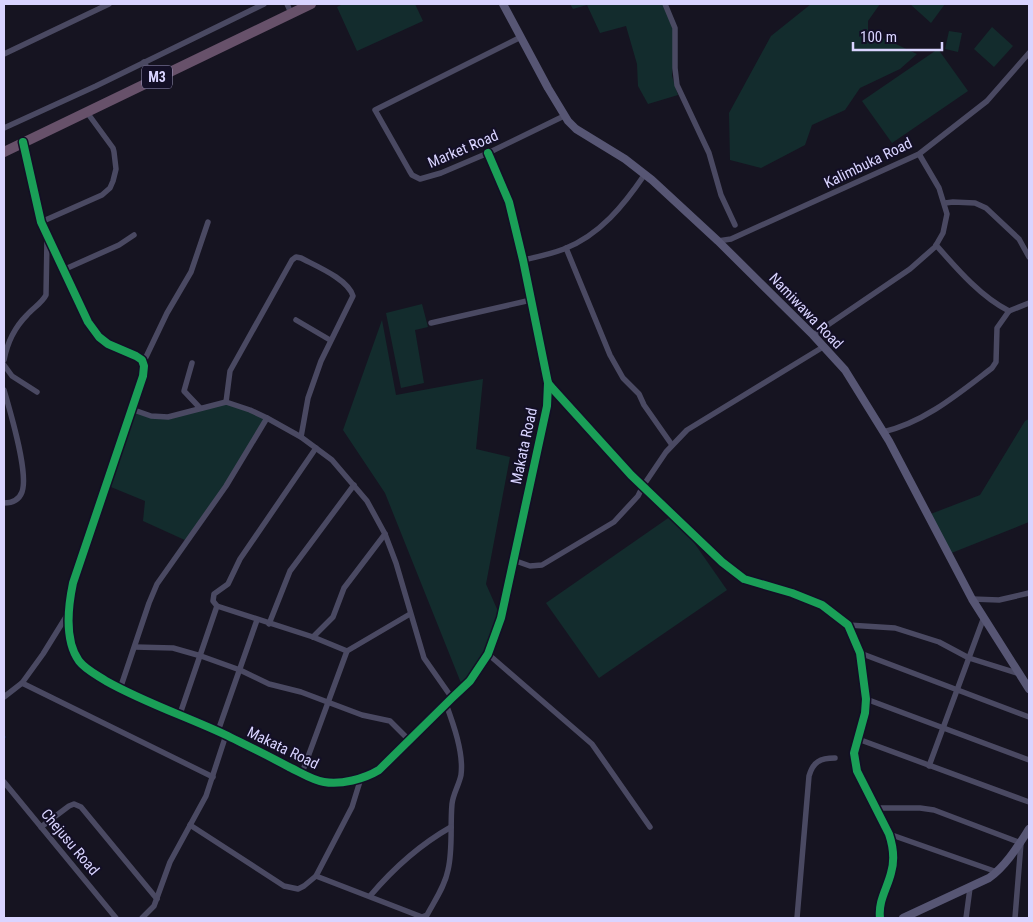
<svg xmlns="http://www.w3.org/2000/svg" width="1033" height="922" font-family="'Roboto Condensed',sans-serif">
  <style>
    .green { fill: #132c2d }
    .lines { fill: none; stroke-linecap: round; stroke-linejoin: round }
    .stream { stroke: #0d2144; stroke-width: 2 }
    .street { stroke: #4a4962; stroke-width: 5.5 }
    .secondary { stroke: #575674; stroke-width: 8 }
    .highway { stroke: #67516a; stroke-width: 10 }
    .cycleway-casing { stroke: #130f26; stroke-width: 11 }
    .cycleway { stroke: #1a9f57; stroke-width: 8 }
    .labels { text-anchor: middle; stroke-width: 4; stroke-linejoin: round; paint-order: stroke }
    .shield { fill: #130f26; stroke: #9e99be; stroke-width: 1 }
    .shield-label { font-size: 14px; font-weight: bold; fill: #d9d4ff }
    .street-label { font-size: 15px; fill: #d9d4ff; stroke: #130f26 }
  </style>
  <rect width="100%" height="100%" fill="#161421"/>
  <g class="green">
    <path d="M343 4H415L423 21 357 51 337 7Z"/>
    <path d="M570 4H667L676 24 672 76 678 95 648 104 638 86 637 64 626 26 600 33 587 5 573 9Z"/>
    <path d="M811 4H880L868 21V31L917 54 900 69 860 88 845 110 812 125 805 145 761 168 730 160 729 113 771 36Z"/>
    <path d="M910 4H945L931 23Z"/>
    <path d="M992 27 1013 46 994 67 974 49Z"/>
    <path d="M949 31 962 33 958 52 945 49Z"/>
    <path d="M938 49 968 91 892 143 862 101Z"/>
    <path d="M422 304 428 327 415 330 424 383 401 388 386 313Z"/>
    <path d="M382 320 396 395 483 379 476 449 510 457 486 584 501 618 488 654 463 688 385 493 343 430Z"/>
    <path d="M226 402 267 418 226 486 187 541 143 521 145 501 106 485 131 409 159 418Z"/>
    <path d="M1029 419V522L949 554 928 515 980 495 1025 421Z"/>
    <path d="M674 514 727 590 599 678 546 603Z"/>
  </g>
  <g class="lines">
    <path class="stream" d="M4 736 5 737"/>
    <g class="street">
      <path d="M287 4 291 13"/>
      <path d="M665 4 675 28V68L677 85 709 153 721 195 735 225"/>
      <path d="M521 37 375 110 409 170 412 175 420 179 441 173 488 153 564 116"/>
      <path d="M4 54 109 4"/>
      <path d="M144 62 153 79"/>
      <path d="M4 128 96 86 264 4"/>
      <path d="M23 142 41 222 88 322 99 337 108 344 136 356 142 360 144 366 143 376 73 583C68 607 64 640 79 661 86 670 97 675 106 681 145 703 188 717 228 736 248 746 269 756 289 767 300 772 312 780 324 782 341 785 364 779 379 770L452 698 470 681 488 654 501 618 547 406 548 383"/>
      <path d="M488 153 509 202 523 260 548 383 553 389 631 475 722 562 744 579 792 593 822 605 848 625 860 653 866 699 865 713 854 753 857 771 889 834C893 846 895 860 891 873 887 889 878 901 880 918"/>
      <path d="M945 203 953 202 975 203 986 208 1019 239 1029 257"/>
      <path d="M41 222 102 195 110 188 113 181 116 169 114 152 113 148 86 111"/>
      <path d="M718 241 731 239 919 154 987 101 1029 53"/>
      <path d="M936 245C957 269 981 297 1009 311"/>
      <path d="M566 248 610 355 623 378 639 394 644 405 672 445"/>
      <path d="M523 260C537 257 551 254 564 249 600 235 624 205 645 174"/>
      <path d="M63 270 119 245 134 235"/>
      <path d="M296 320 330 340"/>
      <path d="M431 323 531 300"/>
      <path d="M813 335 910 269 935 247 943 233 947 214 939 188 919 154"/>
      <path d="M4 360C7 344 15 327 27 315 33 308 42 303 46 295L47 239"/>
      <path d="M142 360 146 357 167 313 191 272 208 222"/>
      <path d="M192 363 184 391 200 408"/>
      <path d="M4 365 12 376 37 392"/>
      <path d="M4 390C10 411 29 473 22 492 19 500 12 503 4 503"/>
      <path d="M226 402 230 371 292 260 296 257 301 258C316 266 348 279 353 296L321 361 308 398 301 437"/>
      <path d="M131 409 151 416 168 417 226 402 250 410 267 418 301 437 332 460 367 501 385 534 396 563 424 658 452 698"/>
      <path d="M883 432C925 422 958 394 992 368L996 362 997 328 1009 311 1029 303"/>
      <path d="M316 448 240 559 228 584 214 594 213 601 217 606 313 637 347 651"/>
      <path d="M513 560 530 566 542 565 614 522 638 496 643 486 666 452 687 430 823 347"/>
      <path d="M972 599 999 600 1029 593"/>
      <path d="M269 624 290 571 354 485"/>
      <path d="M848 625 895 628 939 642 969 658 1020 674"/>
      <path d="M313 637 333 617 344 588 385 534"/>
      <path d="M135 647 173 648 201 656 240 670 269 684 301 692 362 715 390 721 409 740"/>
      <path d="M860 653 1029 717"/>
      <path d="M488 654 592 744 650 827"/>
      <path d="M22 683 43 654 69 612"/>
      <path d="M120 689 149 603 157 584 226 486 267 418"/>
      <path d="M4 697 22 683 213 777"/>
      <path d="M866 699 1029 760"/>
      <path d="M180 714 217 606"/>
      <path d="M218 731 257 620"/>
      <path d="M858 739 1029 802"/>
      <path d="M929 766 984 617"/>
      <path d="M302 773 347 651 410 614"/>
      <path d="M4 782 116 918"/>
      <path d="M877 808H920L934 810 1021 843 1015 918"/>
      <path d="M190 825 284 886 298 889 304 886 316 876 352 807 361 778"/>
      <path d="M41 827 69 806 74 804 81 807 157 899"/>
      <path d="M889 834 997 872"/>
      <path d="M316 876 422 917 427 915C435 900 445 886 448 870 453 849 450 826 452 804 453 794 459 785 461 775 464 753 453 723 446 704"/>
      <path d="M370 896C392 870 421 844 451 827"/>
      <path d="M142 918 154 906 170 862 206 796 226 735"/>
      <path d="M797 918 809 776C813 762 820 758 835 758"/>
      <path d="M966 918 970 888"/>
    </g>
    <g class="secondary">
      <path d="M503 4 548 88 568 121 576 129 625 159 652 180 718 241 813 335 845 370 889 441 972 599 1029 689"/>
      <path d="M903 918 989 878C1006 866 1018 846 1029 829"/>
    </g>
    <path class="highway" d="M4 152 311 4"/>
    <defs>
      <g id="cycleway">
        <path d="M23 142 41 222 88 322 99 337 108 344 136 356 142 360 144 366 143 376 73 583C68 607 64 640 79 661 86 670 97 675 106 681 145 703 188 717 228 736 248 746 269 756 289 767 300 772 312 780 324 782 341 785 364 779 379 770L452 698 470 681 488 654 501 618 547 406 548 383"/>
        <path d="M488 153 509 202 523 260 548 383 553 389 631 475 722 562 744 579 792 593 822 605 848 625 860 653 866 699 865 713 854 753 857 771 889 834C893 846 895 860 891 873 887 889 878 901 880 918"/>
      </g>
    </defs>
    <use href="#cycleway" class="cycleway-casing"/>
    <use href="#cycleway" class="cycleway"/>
  </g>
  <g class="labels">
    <rect class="shield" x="142" y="65.5" width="30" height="23" rx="4"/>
    <g class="shield-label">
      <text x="157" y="82">M3</text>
    </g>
    <g class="street-label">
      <text transform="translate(463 149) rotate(-23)" y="5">Market Road</text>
      <text transform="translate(868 163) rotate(-26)" y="5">Kalimbuka Road</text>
      <text transform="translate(806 311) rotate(46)" y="5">Namiwawa Road</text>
      <text transform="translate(524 446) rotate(-78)" y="5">Makata Road</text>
      <text transform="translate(283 748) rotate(26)" y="5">Makata Road</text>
      <text transform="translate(70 842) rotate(50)" y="5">Chejusu Road</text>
    </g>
  </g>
  <rect width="1033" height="922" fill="none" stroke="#d9d4ff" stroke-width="10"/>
  <path d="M853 42v8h89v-8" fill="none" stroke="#d9d4ff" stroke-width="2.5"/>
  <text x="860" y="42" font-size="15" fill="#d9d4ff" stroke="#130f26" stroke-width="4" paint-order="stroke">100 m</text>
</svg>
